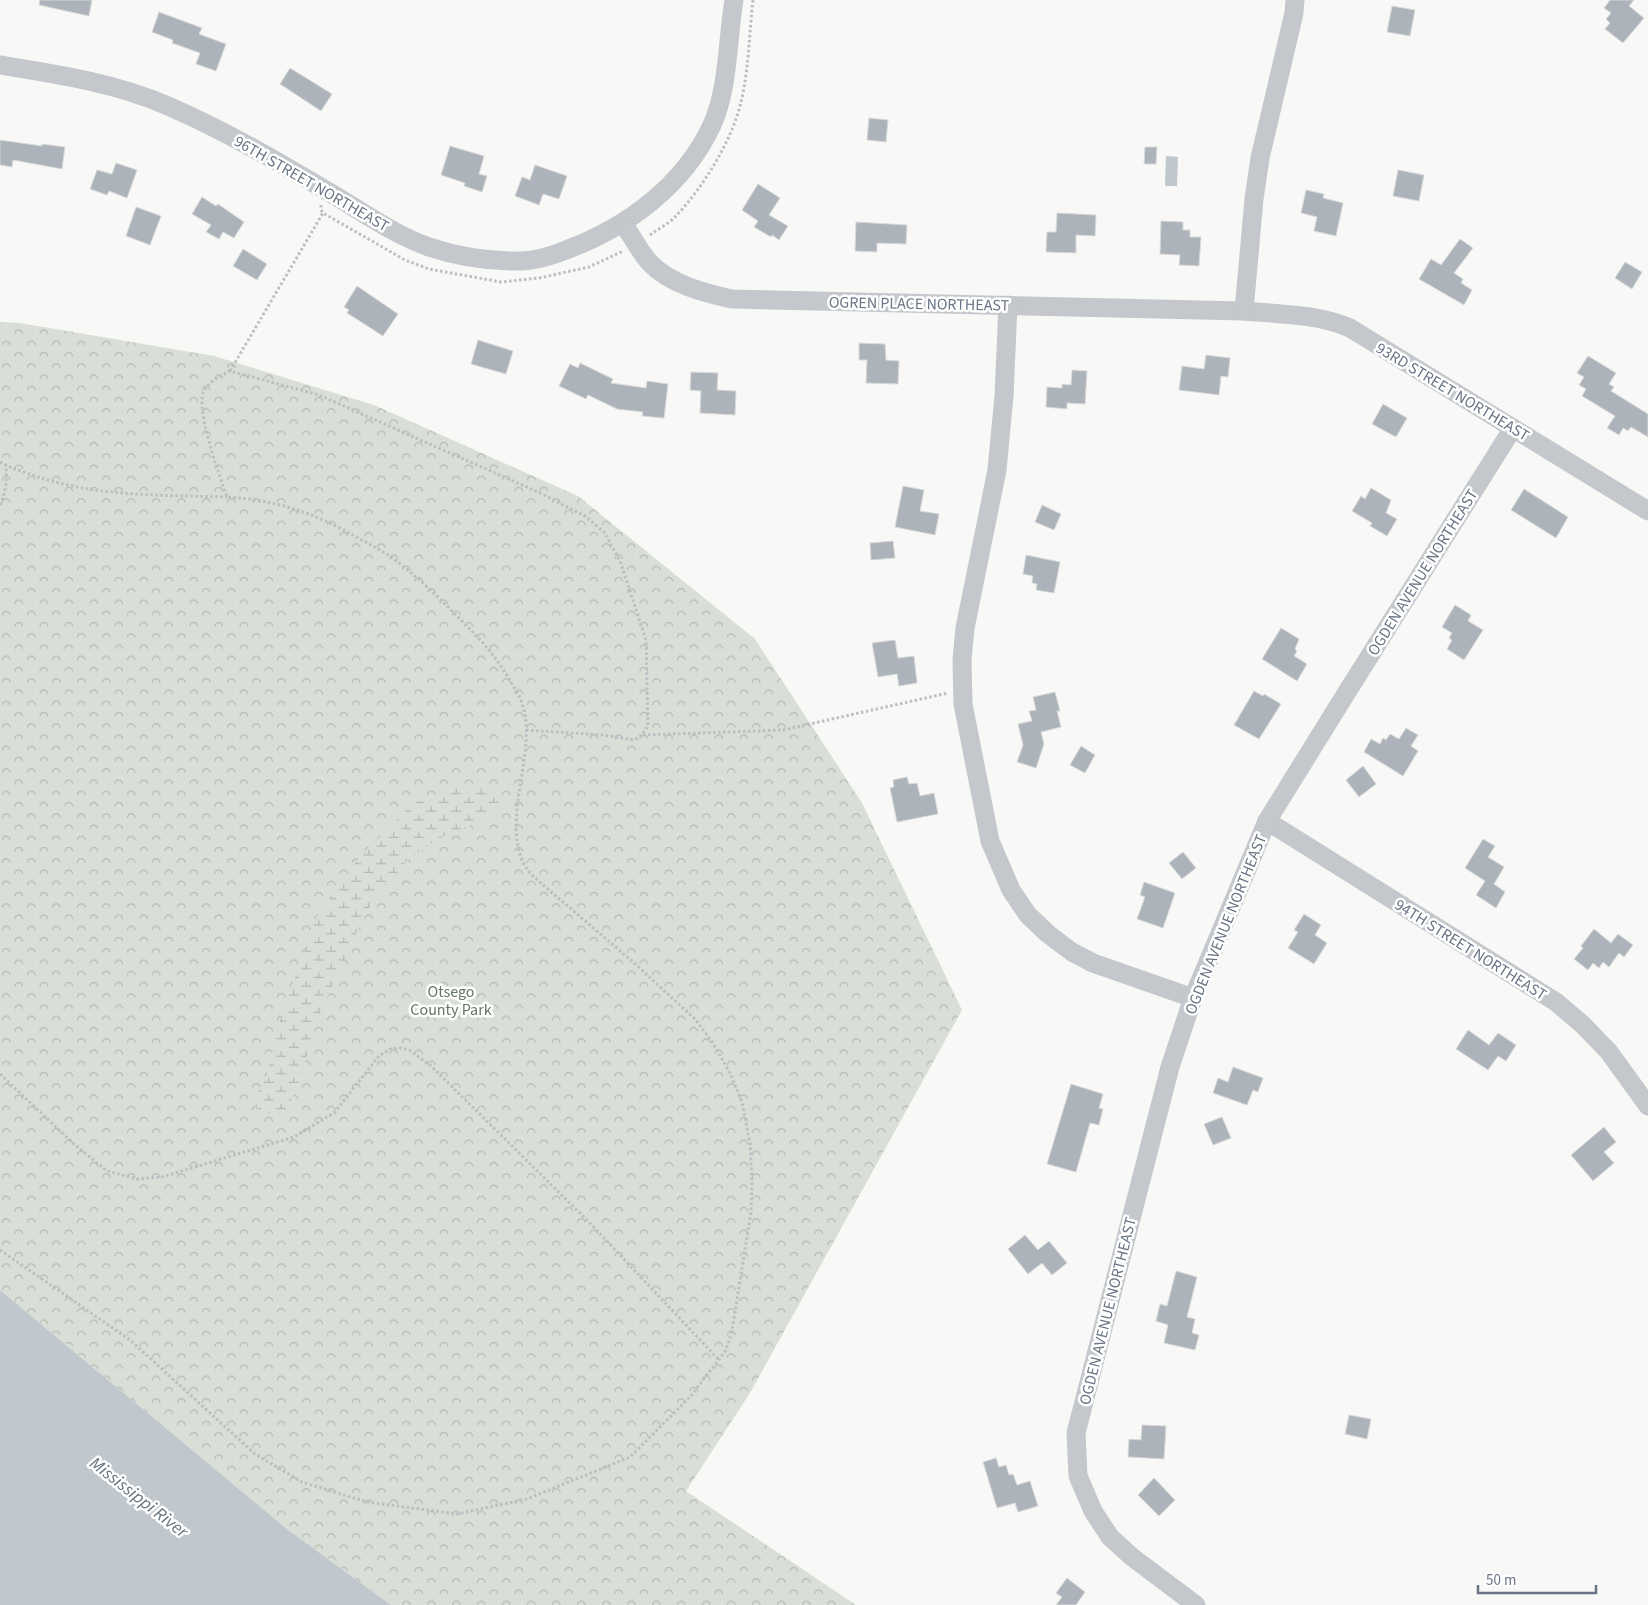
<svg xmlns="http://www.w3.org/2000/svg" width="1648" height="1605" font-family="'Source Sans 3',sans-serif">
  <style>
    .forest { fill: url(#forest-crowns) }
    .wetland { fill: url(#wetland-marsh) }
    .water { fill: #c0c7cd }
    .building { fill: #adb3ba; stroke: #d9dad8 }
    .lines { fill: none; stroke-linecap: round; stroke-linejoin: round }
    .path { stroke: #bcbec1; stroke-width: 3; stroke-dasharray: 2.5 2.5; stroke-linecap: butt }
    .minor { stroke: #c4c7cb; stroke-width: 19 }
    .labels { text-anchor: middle; stroke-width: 5; stroke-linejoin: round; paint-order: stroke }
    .street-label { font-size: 16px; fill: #697485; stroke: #fff }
    .park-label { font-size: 16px; fill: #647763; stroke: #fff }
    .water-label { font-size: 18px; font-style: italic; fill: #647480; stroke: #fff }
  </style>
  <defs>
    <pattern id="forest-crowns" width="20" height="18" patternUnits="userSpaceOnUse" patternTransform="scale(1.25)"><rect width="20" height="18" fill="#d9dfd7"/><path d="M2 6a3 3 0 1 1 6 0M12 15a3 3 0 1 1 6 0" fill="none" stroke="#b4b9b4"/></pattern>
    <pattern id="wetland-marsh" width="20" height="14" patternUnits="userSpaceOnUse" patternTransform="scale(1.25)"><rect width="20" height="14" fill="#d9dfd7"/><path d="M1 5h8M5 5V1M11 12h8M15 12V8" fill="none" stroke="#b4b9b4"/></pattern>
  </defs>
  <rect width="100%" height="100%" fill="#f8f8f6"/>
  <path class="forest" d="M0 322 20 323 214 356 374 405 578 496 755 639 862 803 962 1010 750 1393 686 1491 856 1605H391L287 1529 0 1290Z"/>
  <path class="wetland" d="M462 787C482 787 489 783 499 803L494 815 436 840 410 858 383 886 365 914 313 1029 299 1087 289 1104 280 1112 263 1114 256 1108 258 1091 267 1074 282 1013 317 916 362 854 414 803Z"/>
  <g class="water">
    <path d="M1166 156 1178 157 1177 186H1165Z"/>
    <path d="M0 1290 287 1529 391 1605H0Z"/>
  </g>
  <g class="building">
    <path d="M40 0H92L89 16 39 5Z"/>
    <path d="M1610 0H1634L1629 6 1644 18 1623 43 1605 29 1610 23 1606 19 1611 13 1604 8Z"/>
    <path d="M1392 6 1415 10 1410 36 1387 32Z"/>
    <path d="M159 12 202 28 199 34 226 44 216 71 196 64 200 53 172 43 173 40 152 32Z"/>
    <path d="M290 68 332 94 321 111 280 84Z"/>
    <path d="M869 118 888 120 886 142 867 140Z"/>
    <path d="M0 140 42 146V144L65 147 62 169 13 160 12 167 0 165Z"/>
    <path d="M450 146 484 156 479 174 487 176 482 192 464 186 465 183 441 175Z"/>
    <path d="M1145 147H1157L1156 164H1144Z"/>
    <path d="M116 163 137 170 127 198 109 191 107 195 90 189 97 170 112 174Z"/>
    <path d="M535 165 567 176 559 199 543 194 539 205 515 196 522 177 530 180Z"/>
    <path d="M1398 170 1424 175 1419 201 1393 196Z"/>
    <path d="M758 184 780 198 769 215 788 226 779 240 772 235 771 237 754 227 758 221 742 210Z"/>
    <path d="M1306 190 1324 194 1323 198 1343 203 1336 236 1314 231 1317 217 1301 213Z"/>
    <path d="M202 197 216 206 218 204 244 222 234 238 223 232 219 239 206 232 211 225 192 214Z"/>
    <path d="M136 207 161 216 150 245 126 236Z"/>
    <path d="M1057 213 1096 215 1095 236 1076 235V253L1046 252 1047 232H1056Z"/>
    <path d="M1161 221 1183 222V230H1190V237H1201L1199 266 1179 265 1180 255 1160 254Z"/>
    <path d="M856 222 907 225 906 244 877 243V252L855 251Z"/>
    <path d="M1460 239 1473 248 1454 273 1463 279 1461 283 1472 290 1464 305 1419 279 1431 259 1441 265Z"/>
    <path d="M243 249 267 264 257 280 233 266Z"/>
    <path d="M1625 262 1642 272 1632 289 1615 278Z"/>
    <path d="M357 286 398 314 383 336 347 313 349 310 344 307Z"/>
    <path d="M478 340 513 351 506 374 471 364Z"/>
    <path d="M859 343 885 344 886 360 899 361 898 384 866 383 867 360H859Z"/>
    <path d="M1206 355 1230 358 1228 377 1221 376 1219 395 1179 390 1182 366 1204 369Z"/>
    <path d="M1588 356 1616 373 1609 384 1614 387 1611 391 1648 414V437L1631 427 1628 431 1623 428 1619 435 1607 428 1615 416 1582 396 1586 389 1579 385 1584 377 1577 373Z"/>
    <path d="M580 363 613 379 611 383 646 388 647 381 668 384 664 418 642 416 643 412 617 409 588 395 586 399 559 386 570 364 578 368Z"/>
    <path d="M1072 370 1087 371 1085 404 1067 403V409L1046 407 1047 387 1062 388V384L1071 385Z"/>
    <path d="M691 372 718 373 717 390 736 391 735 415 700 413 701 391 690 390Z"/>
    <path d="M1383 404 1407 418 1396 437 1372 424Z"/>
    <path d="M903 486 924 490 920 511 939 514 935 535 895 527Z"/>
    <path d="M1371 488 1391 500 1386 513 1397 519 1387 536 1370 526 1372 523 1352 511 1361 496 1365 499Z"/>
    <path d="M1524 489 1568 517 1556 538 1511 510Z"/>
    <path d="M1042 505 1061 514 1054 530 1035 522Z"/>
    <path d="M893 541 895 558 871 560 870 543Z"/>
    <path d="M1026 555 1060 562 1054 593 1036 590 1037 584 1032 583 1033 576 1023 574Z"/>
    <path d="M1455 605 1471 615 1468 621 1483 630 1464 660 1447 649 1452 640 1449 638 1452 633 1442 627Z"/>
    <path d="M1281 628 1299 639 1295 649 1297 651 1294 656 1307 664 1297 681 1262 659Z"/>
    <path d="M895 640 898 658 914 656 917 683 899 686 897 674 878 677 872 643Z"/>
    <path d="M1254 691 1263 696 1264 694 1281 704 1259 739 1234 725Z"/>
    <path d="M1055 692 1060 711H1057L1061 727 1041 732 1044 744 1036 768 1017 762 1023 745 1018 724 1032 721 1029 711 1036 710 1033 697Z"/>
    <path d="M1406 728 1418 735 1411 746 1418 751 1403 776 1364 752 1371 739 1380 744 1383 738 1386 740 1390 734 1399 739Z"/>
    <path d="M1081 746 1095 755 1085 773 1070 765Z"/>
    <path d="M1363 766 1376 784 1359 797 1346 780Z"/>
    <path d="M907 777 909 784 917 783 920 796 934 793 938 814 897 822 890 788 894 787 893 780Z"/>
    <path d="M1483 839 1495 846 1488 857 1504 867 1494 884 1505 892 1496 908 1476 895 1485 881 1465 868Z"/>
    <path d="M1183 852 1196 868 1182 879 1169 863Z"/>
    <path d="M1144 882 1175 893 1163 928 1137 919 1145 897 1140 895Z"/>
    <path d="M1304 914 1321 925 1315 935 1327 943 1314 964 1288 948 1298 932 1294 930Z"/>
    <path d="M1594 929 1611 943 1618 934 1633 945 1624 957 1619 953 1609 967 1603 962 1599 968 1593 963 1588 970 1574 959 1583 948 1581 946Z"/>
    <path d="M1468 1030 1489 1045 1498 1033 1516 1045 1506 1061 1498 1056 1488 1070 1456 1049Z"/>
    <path d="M1233 1067 1263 1078 1258 1092 1253 1090 1247 1105 1213 1093 1218 1078 1228 1082Z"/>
    <path d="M1071 1084 1103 1094 1099 1108 1103 1109 1099 1125 1090 1123 1076 1172 1047 1164Z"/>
    <path d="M1222 1117 1231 1138 1213 1145 1204 1124Z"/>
    <path d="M1604 1127 1616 1142 1604 1152 1614 1163 1593 1181 1571 1155Z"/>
    <path d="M1025 1235 1038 1250 1049 1241 1067 1263 1052 1275 1042 1263 1028 1274 1008 1249Z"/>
    <path d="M1176 1271 1197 1277 1187 1317 1195 1319 1192 1333 1199 1335 1195 1350 1164 1343 1168 1325 1156 1321 1160 1304 1167 1306Z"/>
    <path d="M1349 1415 1371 1419 1367 1439 1345 1434Z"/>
    <path d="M1142 1425 1166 1426 1164 1459 1128 1457 1129 1439 1141 1440Z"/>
    <path d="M996 1458 999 1467 1006 1465 1009 1475 1013 1474 1017 1485 1030 1481 1038 1506 1018 1512 1015 1503 997 1508 983 1462Z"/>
    <path d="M1154 1478 1175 1500 1159 1516 1138 1495Z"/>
    <path d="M1067 1578 1085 1592 1076 1605H1056L1062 1597 1056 1593Z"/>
  </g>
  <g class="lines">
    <g class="path">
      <path d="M321 205V210L323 213 405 260 429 269 501 282 539 278 589 267 623 251"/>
      <path d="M650 235C658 229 668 224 675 217 702 189 732 141 741 102 749 69 749 34 753 0"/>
      <path d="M230 371 323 213"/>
      <path d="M0 462C10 468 21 471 32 475 95 497 161 495 227 497"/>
      <path d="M0 505C6 491 7 481 6 465"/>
      <path d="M643 735 783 730 948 693"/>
      <path d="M0 1074 74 1144 107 1171 137 1179 162 1177 294 1137 334 1113 379 1056 390 1049 400 1048 409 1050 431 1066 588 1221 718 1359"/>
      <path d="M0 1250 130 1340 255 1454 302 1482 367 1502 457 1514 527 1499 630 1457 690 1397 726 1350 732 1331 751 1212 752 1184 750 1143 742 1102 730 1073 713 1043 695 1019 632 961 542 884C534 877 526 870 522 860 503 811 538 751 522 703 520 697 516 691 513 686 498 658 481 640 459 618 437 596 414 573 388 555 380 550 371 545 362 540 317 514 278 500 227 497 220 477 193 404 205 389 211 380 221 376 230 371L319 395 538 492 585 516 604 532 620 561 646 640 648 726 642 735 634 740 603 735 526 730"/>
    </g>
    <g class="minor">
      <path d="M0 65C56 74 116 83 168 106 226 131 280 163 334 195 364 213 395 235 429 247 456 256 488 261 516 261 533 262 551 256 566 250 628 227 684 185 712 125 729 87 727 41 734 0"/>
      <path d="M623 223C632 236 639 251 650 263 670 284 704 293 732 299L1244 311C1279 314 1318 314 1350 328L1648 511"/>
      <path d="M1008 305 1004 396 997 470 965 628 962 660 963 704 990 841 1011 890 1028 915 1048 934 1072 952 1093 963 1193 998"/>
      <path d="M1244 311 1254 199 1260 158 1294 13 1295 0"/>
      <path d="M1267 821 1556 1002 1583 1025 1609 1052 1648 1106"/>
      <path d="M1196 1605 1132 1557 1110 1537 1093 1511 1078 1476 1076 1433 1170 1067 1193 998 1267 821 1342 700 1513 428"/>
    </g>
  </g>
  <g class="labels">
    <g class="street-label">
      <text transform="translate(312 183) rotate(30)" y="6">96TH STREET NORTHEAST</text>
      <text transform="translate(919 303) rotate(1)" y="6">OGREN PLACE NORTHEAST</text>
      <text transform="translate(1453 391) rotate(31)" y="6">93RD STREET NORTHEAST</text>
      <text transform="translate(1422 572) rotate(-58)" y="6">OGDEN AVENUE NORTHEAST</text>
      <text transform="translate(1225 924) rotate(-68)" y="6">OGDEN AVENUE NORTHEAST</text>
      <text transform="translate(1471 949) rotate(32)" y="6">94TH STREET NORTHEAST</text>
      <text transform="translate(1107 1311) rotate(-76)" y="6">OGDEN AVENUE NORTHEAST</text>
    </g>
    <g class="park-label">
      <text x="451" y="997">Otsego<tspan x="451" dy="18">County Park</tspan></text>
    </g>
    <g class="water-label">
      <text transform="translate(139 1497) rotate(38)" y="6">Mississippi River</text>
    </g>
  </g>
  <path d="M1478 1585v8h118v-8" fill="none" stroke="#697485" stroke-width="2.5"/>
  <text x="1486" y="1585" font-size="15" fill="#697485" stroke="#ffffff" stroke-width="4" paint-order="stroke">50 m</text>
</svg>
